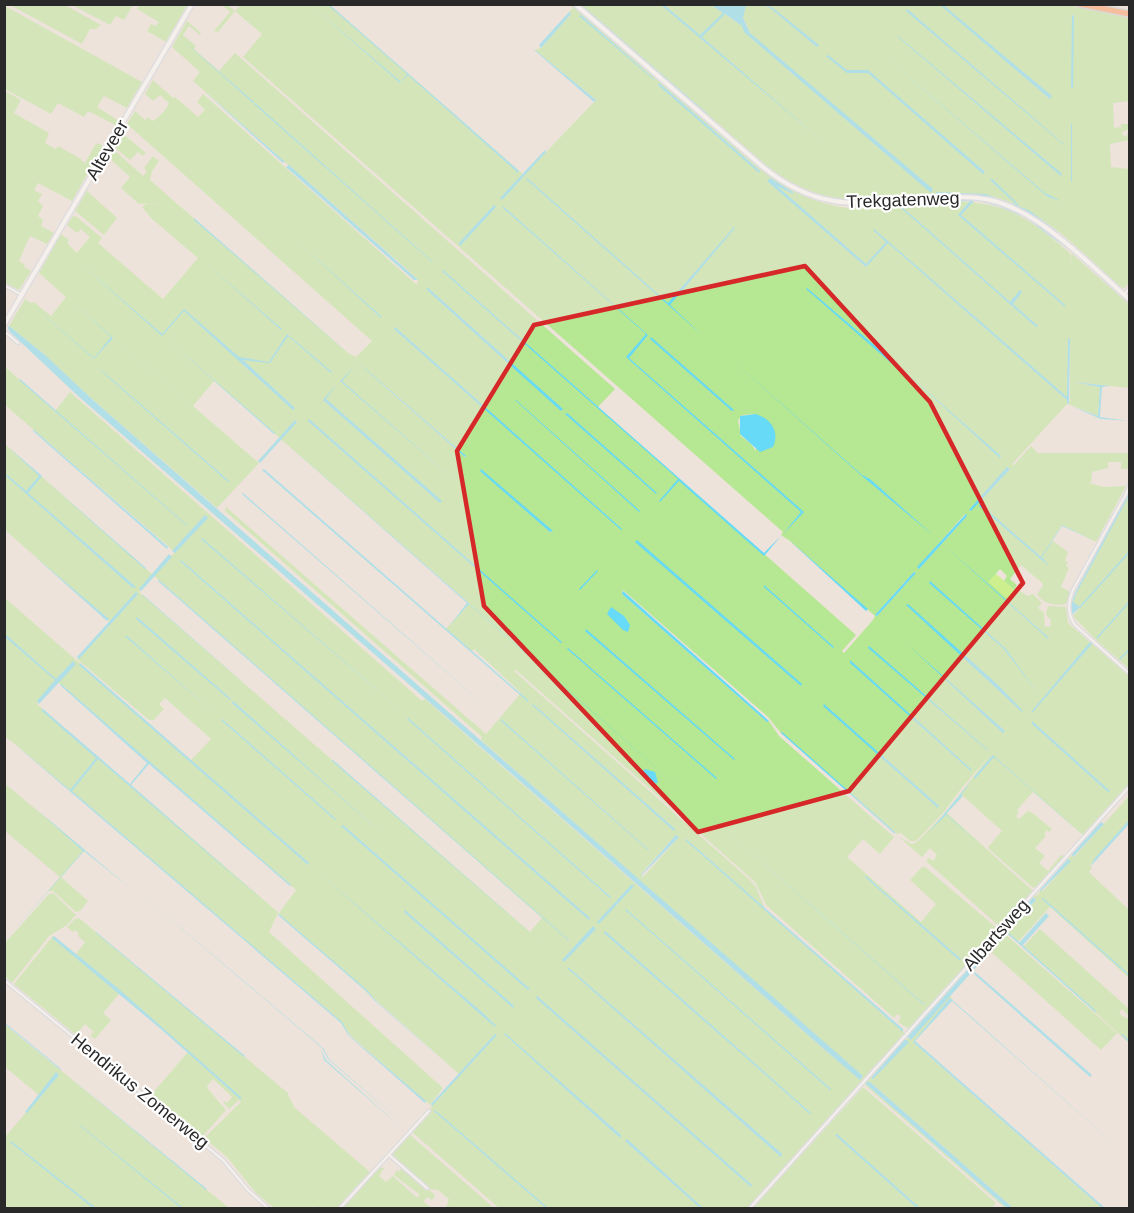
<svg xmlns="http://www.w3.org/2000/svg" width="1134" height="1213" font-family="Arial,sans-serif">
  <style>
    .green { fill: #b6e793; fill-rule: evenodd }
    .pitch { fill: #cdef8d }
    .water { fill: #66daf6 }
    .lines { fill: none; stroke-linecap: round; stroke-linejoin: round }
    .stream { stroke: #66daf6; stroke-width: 1.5 }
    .street-casing { stroke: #cfd5e4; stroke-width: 5 }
    .secondary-casing { stroke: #cfd5e4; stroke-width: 7 }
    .highway-casing { stroke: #c7c7c7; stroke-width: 8 }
    .street { stroke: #fff; stroke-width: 2 }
    .secondary { stroke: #fff; stroke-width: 4 }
    .highway { stroke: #ff9153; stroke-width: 5 }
    .marked { fill: none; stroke: #d62828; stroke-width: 4.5; stroke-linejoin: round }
    .labels { text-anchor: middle; stroke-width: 4.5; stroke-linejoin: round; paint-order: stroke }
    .street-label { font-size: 18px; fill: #292929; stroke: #fff }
  </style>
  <rect width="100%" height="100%" fill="#ede3da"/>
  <g class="green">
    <path d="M661 4 711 5 738 23 748 27 743 18 746 4 762 5 769 7 767 5 1064 4 1129 18V101L1113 103 1114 128 1121 127V124H1129V129L1121 133 1126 137 1129 131V140L1110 144 1111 167 1129 169V283L1123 289C1080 252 1037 200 977 194 956 192 934 194 913 196 880 198 850 206 818 194 773 179 740 143 704 112 663 76 622 40 580 5Z"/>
    <path d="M10 5H65L101 25 96 29H90L82 44Z"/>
    <path d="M72 5 133 4V5L124 20 116 16 110 25Z"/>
    <path d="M140 5V4L187 5 166 42 147 31 151 24 156 26 159 22 137 9Z"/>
    <path d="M222 5H228L235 11 241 5H330L524 175 596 100 535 50 541 48 571 14 569 12 573 8 569 5H573L777 181C798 195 827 207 852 208 885 210 922 202 956 201 1012 204 1028 218 1070 253L1071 264V253L1129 304V388L1073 382 1100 387 1098 416 1068 404 1070 401V339L1068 338 1067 404 1012 464 1014 465 1031 446 1038 453H1129V469H1121V462H1108V468L1092 472 1091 483 1085 482 1104 487 1126 486 1096 542 1062 525 1048 547 1053 541 1068 552 1065 561 1068 562 1066 566 1069 568 1061 587 1070 592 1066 604C1055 606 1043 604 1037 594L1043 586 1042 583 1021 565 1010 579 1017 585 1015 588 1028 596 1033 594 1042 603 1038 608 1044 613 1045 627 1051 626 1050 618H1048L1046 614 1048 606 1066 607 1068 623 1129 676V785L1084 836 1033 792 1017 810 1019 812 1016 816 1019 819 1028 811 1034 814 1052 829 1049 832 1047 830 1044 834 1046 836 1035 848 1045 856 1039 863 1048 871 1061 855 1065 856 1037 888 1032 887 989 849 988 847 1002 831 963 796 947 813 1033 891 1001 928 926 861 929 858 933 861 937 855 930 848 922 857 899 837 912 844 917 842 945 813 991 754 960 790 944 812 916 841H910L901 833 897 834 781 733 768 717 623 590 622 594 767 722 769 721 779 736 894 837 880 854 863 839 847 857 921 922 936 904 910 880 922 867H925L999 930 909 1029 898 1022 901 1017 898 1014 894 1018 767 906 755 882 516 670 514 671 750 880 756 887 765 909 905 1033 747 1208H499L412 1132 429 1113 432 1105 459 1074 278 913 269 932 443 1088 430 1105 352 1037 335 1016 16 745 7 738 5 740V598L191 760 211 739 165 698 159 704 164 709 154 720H149L77 659 110 622 5 530V444L153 575 175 552 5 405V367L55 411 70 392 422 701 425 699 825 1050 859 1079 862 1077 481 740 482 737 225 511 226 507 486 734 521 693 474 649 472 651 446 629 469 603 214 381 193 406 259 463 217 508 93 400 45 355 9 326 25 299 30 303 34 302 51 316 66 297 39 273 61 234 69 240 67 243 77 253 90 237 81 229 77 233 67 225 73 216 77 217 102 238 98 243 163 299 198 258 152 219 142 207 146 204 161 203 139 204 121 188 130 177 108 157 113 149 143 176 147 171 144 168 153 156 159 161 152 171 150 180 348 353 356 357 372 341 127 124 135 111 145 120 148 117 152 121C159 118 166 110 169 103L160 95 153 101 145 94 153 80 173 98 175 97 198 117 205 110 197 102 203 94 417 285 418 280 401 264 193 81 200 72 172 47 187 21 201 33 200 35 189 26 183 35 196 46 194 49 219 71 235 53 615 389 598 407 856 635 842 651 844 653 873 620 875 616 790 541 781 535 783 532 243 57 262 34 235 11 218 32 214 31 230 12ZM359 364 467 457H465ZM756 414V451L751 444 741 436 738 420 743 415ZM1007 468 1010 469 970 511 969 510ZM481 470 552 531V532H550ZM965 514 967 516 919 569 918 567ZM1000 569 1007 576 1004 581 1018 593 989 582ZM914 572 916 573 877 616 875 615ZM153 575 542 918 530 932 139 592ZM58 682 296 890 279 913 37 704ZM676 835 679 837 643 877 641 874Z"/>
    <path d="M5 6 142 82 127 108 104 96 97 107 119 121 117 126 88 111 84 117 58 103 51 114 5 89Z"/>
    <path d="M5 91 21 100 14 113 49 133 45 143 56 149 58 146 81 159V160L85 163 95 145 98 143 103 146 72 201 38 183 34 190 42 194 38 201 43 206 38 216 43 220 41 226 54 233 47 244 30 236 19 261 25 265 24 267 31 271 19 290 5 283Z"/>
    <path d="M122 133 146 153 143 156 138 152 130 160 114 147Z"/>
    <path d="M87 191 117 218 104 235 75 211Z"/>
    <path d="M1129 495V669L1096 640 1073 616 1080 607 1073 602 1077 592Z"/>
    <path d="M4 783 85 850 61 877 88 901 80 911 76 912 53 891H48L60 877 5 831Z"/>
    <path d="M1129 796V820L1090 865 1092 868 1089 872 1129 910V978L1050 907 1018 942 1006 933 1036 900 1033 897 1037 894 1038 896 1040 890 1043 891 1070 861 1068 859 1072 855 1074 857Z"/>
    <path d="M53 893 76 915 67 925 49 936 12 983 5 976V943L49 894Z"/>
    <path d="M79 918 289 1094 288 1095 295 1108 370 1172 337 1208H316L313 1206 310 1208H274L256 1193 227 1157 204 1138 241 1102 239 1100 229 1109 223 1102 224 1101 227 1103 232 1097 213 1079 207 1086 208 1089 226 1110 202 1137 151 1095 188 1052 129 999 119 994 103 1013 111 1020 95 1039 90 1036 94 1032 85 1024 76 1035 14 984 53 936 76 954 85 942 78 936 79 933 75 930 73 932 67 927 75 919Z"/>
    <path d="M1040 929 1129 1009V1016L1122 1009 1119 1012 1122 1016 1129 1019V1043L1023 947Z"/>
    <path d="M1005 934 1117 1033 1101 1050 990 951Z"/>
    <path d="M950 996 953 1000 951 999 913 1042 1102 1208H1013L870 1082H866V1084L1007 1208H1005L865 1085 866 1081 905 1038 911 1039ZM905 1040 908 1042 872 1080V1077Z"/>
    <path d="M4 1024 229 1208H5V1135L6 1136 40 1096 5 1067Z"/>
    <path d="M863 1087 996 1203 992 1208H920L836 1134 917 1208H753Z"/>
    <path d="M409 1134 494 1208H446L449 1199 438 1190 430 1189 391 1154Z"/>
    <path d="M379 1167 384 1168 379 1176 386 1182 393 1176 416 1197H419V1194L394 1175 397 1170 399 1172 402 1167 434 1194 435 1196 432 1200 427 1197 424 1201 426 1204 432 1208H342Z"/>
  </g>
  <path class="pitch" d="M996 574 1018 593 1011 602 988 582Z"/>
  <g class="water">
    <path d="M311 5 401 82 407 74 328 5H330L519 171 518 173 408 75 400 83Z"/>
    <path d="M661 5H664L700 35 723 13 711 5H746L743 18 750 33 933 189 931 193 744 32 742 26 725 14 702 37 822 141Z"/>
    <path d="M762 5H767L773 8 819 45 817 47 769 7Z"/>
    <path d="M940 5H943L1052 96 1050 99Z"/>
    <path d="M583 6 708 114 707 116 582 8Z"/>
    <path d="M907 9 1065 145H1064L906 11Z"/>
    <path d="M569 12 571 14 541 48 539 45Z"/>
    <path d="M581 15 654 79V80L579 16Z"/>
    <path d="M1072 15 1074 16 1073 88 1071 87Z"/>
    <path d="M898 36 1062 174 1061 176 898 37Z"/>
    <path d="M179 37 254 102 253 103Z"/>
    <path d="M534 50H535L596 100 594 102Z"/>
    <path d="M882 54 1045 193 1061 201 1048 197Z"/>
    <path d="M828 55 847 70H868L985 172 983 174 868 73H847L826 56Z"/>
    <path d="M659 83 760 171 759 173 658 85Z"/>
    <path d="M204 91 285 162 283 163Z"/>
    <path d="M255 103 433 262H432L254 104Z"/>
    <path d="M1072 123V181L1071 182V124Z"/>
    <path d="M545 150 546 152 502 200 500 198Z"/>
    <path d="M289 165 418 280H414L286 167Z"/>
    <path d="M527 178 668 303 734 227 735 228 670 305 702 335 526 179Z"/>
    <path d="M770 178 793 192V194L777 186 866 264 886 242 873 230 874 229 1067 397 1068 339 1070 338 1069 403 1067 404V400L888 243 866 267 767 181Z"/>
    <path d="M992 179 1015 201 1018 205V206L1030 211 1057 231 1056 233C1015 198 988 194 936 194V192L985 194 1017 205 990 180Z"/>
    <path d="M962 199 975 200 961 215 1065 305V307L958 215 970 201 940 202V200Z"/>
    <path d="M978 201C1011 199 1045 230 1069 250L1026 218 998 206Z"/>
    <path d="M494 205 496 207 460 246 459 243Z"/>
    <path d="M503 206 648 335 629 358 804 512 783 534 801 512 626 357 646 334 503 208Z"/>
    <path d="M902 207 1010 302 1020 290 1022 292 1013 304 1038 326 1036 327 901 208Z"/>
    <path d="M194 218 350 355 194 220Z"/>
    <path d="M297 241 382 317H380Z"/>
    <path d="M205 262 282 329 281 330Z"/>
    <path d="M81 264 162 334 184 309 239 357 269 362 287 334 332 372 331 373 288 336 270 363 243 360 295 408 293 410 184 311 162 336Z"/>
    <path d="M443 270 764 553 781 536 764 556 679 481 660 502 659 501 678 479 442 271Z"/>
    <path d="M427 287 563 409 561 411 427 290Z"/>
    <path d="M807 288 901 368 899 370 806 289Z"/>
    <path d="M25 299 94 358 111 337 69 299 249 458 113 338 94 359Z"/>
    <path d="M9 326 45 355 93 400 863 1076 860 1080 825 1050 513 775 78 396 10 332 8 328Z"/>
    <path d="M395 327 622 529 621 530 394 329Z"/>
    <path d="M651 337 734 410 732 411 650 339Z"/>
    <path d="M166 338 275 433 274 434Z"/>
    <path d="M723 352 862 475 870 479 934 536 862 476Z"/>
    <path d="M358 363 368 371 466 456 465 457Z"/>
    <path d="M356 365 342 381 460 485 340 381Z"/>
    <path d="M98 367 229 481 228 482 108 377Z"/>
    <path d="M903 370 1001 456 1000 458Z"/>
    <path d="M20 379 188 526H187L19 380Z"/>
    <path d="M1073 382 1110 386 1102 387 1100 417 1129 421 1101 419 1071 406 1098 416 1100 387Z"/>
    <path d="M337 384 326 399 442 501 440 503 323 400Z"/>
    <path d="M515 400H516L640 511 639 512Z"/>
    <path d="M567 413 657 493 656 494 565 414Z"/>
    <path d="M756 414C771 419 780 432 773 447L760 452 740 434V416Z"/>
    <path d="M309 419 562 642 561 643 308 421Z"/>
    <path d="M295 420 297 422 260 463 258 461Z"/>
    <path d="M34 430 168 547 167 549 33 431Z"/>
    <path d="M284 441 699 805 469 604 449 626 467 603Z"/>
    <path d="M9 448 42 476 28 493 136 587 133 588 5 475V473L26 491 39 476Z"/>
    <path d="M1007 467 1010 469 971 511 969 510Z"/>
    <path d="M264 469 529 701 528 702 262 470Z"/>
    <path d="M481 469 553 531 550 532 480 471Z"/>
    <path d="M46 481 146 568 145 569Z"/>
    <path d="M1129 492V496L1077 592 1073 602 1080 607 1072 615 1071 604 1076 591Z"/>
    <path d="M243 493 498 717 242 494Z"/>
    <path d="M980 504 1041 557 1062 525 1093 540 1062 526 1042 557 1049 566 979 506Z"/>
    <path d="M966 514 967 516 919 569 917 567Z"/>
    <path d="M205 515 208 518 175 553 172 551Z"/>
    <path d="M202 538 406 715 201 539Z"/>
    <path d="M637 540 802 684 801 686 635 542Z"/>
    <path d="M789 540 868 609 866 611Z"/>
    <path d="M945 546 1049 638 1048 639Z"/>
    <path d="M32 554 109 619 107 621Z"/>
    <path d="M169 554 172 557 141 591 139 589Z"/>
    <path d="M181 560 590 918 589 920 180 561Z"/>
    <path d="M914 572 916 573 877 616 875 615Z"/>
    <path d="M159 580 569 940V941L158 581Z"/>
    <path d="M930 581 1006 649 1039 695 1004 649 929 583Z"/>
    <path d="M764 585 834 647 833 648 764 587Z"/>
    <path d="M623 591 769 721 767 722 622 594Z"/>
    <path d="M136 592 138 594 79 659 77 657Z"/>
    <path d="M143 595 269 705 142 595Z"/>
    <path d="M908 604 999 686 1023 711 1022 712 906 605Z"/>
    <path d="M611 607 624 616 630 625 628 632 623 630 607 614Z"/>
    <path d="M137 617 231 699 230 700 136 619Z"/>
    <path d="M586 629 735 759 734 760 585 631Z"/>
    <path d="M5 634 56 679 73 661 76 664 39 704 37 701 55 680 5 637Z"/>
    <path d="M126 635 213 712 126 637Z"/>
    <path d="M1090 642 1092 644 1032 713 1031 712Z"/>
    <path d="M907 644 1005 731 1003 733Z"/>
    <path d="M869 646 988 750V751L868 648Z"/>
    <path d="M568 648 717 778 716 779 567 649Z"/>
    <path d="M850 660 972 770 971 771 850 663Z"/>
    <path d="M80 663 309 863 308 865 79 665Z"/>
    <path d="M61 684 291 885 290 886 149 764 131 785 271 908 98 759 72 791 342 1022 350 1036 426 1101 425 1103 349 1036 341 1023 11 741 70 790 96 758 41 710 43 709 130 784 147 763 60 685Z"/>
    <path d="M233 701 386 837 232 703Z"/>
    <path d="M533 704 675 829 674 831 532 705Z"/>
    <path d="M824 704 939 806 938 808 823 706Z"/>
    <path d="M408 718 611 897 610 898 407 719Z"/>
    <path d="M222 719 336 819 335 820 221 720Z"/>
    <path d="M501 719 649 850V851L501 721Z"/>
    <path d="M1032 721 1110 791 1108 792 1032 724Z"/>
    <path d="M782 732 895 832V834L781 733Z"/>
    <path d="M993 755 1081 833 1082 834 994 757 975 779 974 777Z"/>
    <path d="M333 760 557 957 332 761Z"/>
    <path d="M645 769 655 772 658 783C651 784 645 779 643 771Z"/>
    <path d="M972 780 962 794V797L946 814 983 848 946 815 929 832Z"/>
    <path d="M36 809 130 888 84 851 5 940 83 851Z"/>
    <path d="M704 811 924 1004V1005Z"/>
    <path d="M1129 820V824L1090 867 1095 858Z"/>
    <path d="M1101 822 1104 824 1073 857 1072 854Z"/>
    <path d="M343 825 530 989 528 990 341 826Z"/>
    <path d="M676 835 679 837 641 876V875Z"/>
    <path d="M686 839 903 1029V1032L685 840Z"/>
    <path d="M1068 859 1071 861 1041 891 1040 890Z"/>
    <path d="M319 873 484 1014 496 1026 495 1027Z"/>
    <path d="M866 876 961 959 959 960 865 877Z"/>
    <path d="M632 884 634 886 599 924 597 922Z"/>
    <path d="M135 889 323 1048 329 1059 407 1127 328 1059 322 1048Z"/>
    <path d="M132 890 321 1050 326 1060 404 1130 324 1060 321 1050Z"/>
    <path d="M1033 897 1036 900 1006 933 1003 931Z"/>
    <path d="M626 909 831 1089 830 1090 631 915 625 910Z"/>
    <path d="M405 910 514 1006 513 1008 404 912Z"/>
    <path d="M1046 913 1049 916 1022 946 1019 943Z"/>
    <path d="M279 914 367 990 377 1002 453 1069 376 1002 366 991 278 915Z"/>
    <path d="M593 926 596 929 564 962 562 960Z"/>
    <path d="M605 931 811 1113 810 1114 604 933Z"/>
    <path d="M96 932 245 1056 244 1057 96 933Z"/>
    <path d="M1002 932 1005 934 995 946 911 1040 907 1037Z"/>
    <path d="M54 936 120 990 242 1098 240 1099 162 1030 52 938Z"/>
    <path d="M568 967 782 1154 781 1157 567 968Z"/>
    <path d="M975 972 1092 1075 1090 1077 974 974Z"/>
    <path d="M537 996 752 1185 751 1187 536 998Z"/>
    <path d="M950 998 1129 1157 952 1001 915 1041 1105 1208H1102L913 1042Z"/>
    <path d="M4 1022 60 1068 62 1071 5 1024Z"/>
    <path d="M505 1033 621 1135 620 1138 504 1034Z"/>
    <path d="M495 1034 497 1035 432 1106 431 1104Z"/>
    <path d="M905 1039 909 1042 872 1080V1077Z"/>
    <path d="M56 1072 59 1075 27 1113 25 1112Z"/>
    <path d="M67 1075 207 1189 206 1190Z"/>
    <path d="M866 1082H870L1013 1208H1007L866 1084Z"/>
    <path d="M79 1125H80L183 1208H181Z"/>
    <path d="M837 1134 920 1208H917L835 1135Z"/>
    <path d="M627 1139 703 1208H700L625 1141Z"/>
    <path d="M11 1141 96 1208H93L10 1142Z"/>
  </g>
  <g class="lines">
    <g class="stream">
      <path d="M580 589 597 571"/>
      <path d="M1080 607 1130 551"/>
      <path d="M1097 638 1130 601"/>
      <path d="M1120 659 1130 649"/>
      <path d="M1043 899 1130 976"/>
      <path d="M1009 934 1095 1011"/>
      <path d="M1122 1035 1130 1042"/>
      <path d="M435 1111 547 1208"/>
    </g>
    <defs>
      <g id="street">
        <path d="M4 285 20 294"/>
        <path d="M1124 295 1130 287"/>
        <path d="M4 331 18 343"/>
        <path d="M1130 483 1126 494 1073 590C1068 603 1067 613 1075 625L1130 674"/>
        <path d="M4 980 223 1160 248 1190 268 1208"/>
        <path d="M389 1155 427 1188"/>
        <path d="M340 1208 429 1111"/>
        <path d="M750 1208 1130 786"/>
      </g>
      <g id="secondary">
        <path d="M575 4 763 167C822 215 865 203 935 198 953 197 972 196 990 200 1040 211 1091 266 1130 300"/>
        <path d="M4 325 192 4"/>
      </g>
      <path id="highway" d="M1080 4 1130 14"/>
    </defs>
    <use href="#street" class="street-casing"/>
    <use href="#secondary" class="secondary-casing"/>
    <use href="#highway" class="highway-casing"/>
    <use href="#street" class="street"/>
    <use href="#secondary" class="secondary"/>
    <use href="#highway" class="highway"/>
  </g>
  <path d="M0 0H1134V1213H0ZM805 266 930 402 1023 583 849 791 698 832 484 606 457 451 534 325Z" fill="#ede3da" fill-opacity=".55" fill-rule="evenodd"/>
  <path class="marked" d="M805 266 930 402 1023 583 849 791 698 832 484 606 457 451 534 325Z"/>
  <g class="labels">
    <g class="street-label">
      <text transform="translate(107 150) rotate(-60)" y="6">Alteveer</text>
      <text transform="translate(903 200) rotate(-2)" y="6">Trekgatenweg</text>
      <text transform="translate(996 935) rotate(-48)" y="6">Albartsweg</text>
      <text transform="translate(140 1091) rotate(39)" y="6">Hendrikus Zomerweg</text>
    </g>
  </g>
  <rect width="1134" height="1213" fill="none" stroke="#292929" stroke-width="12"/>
</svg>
